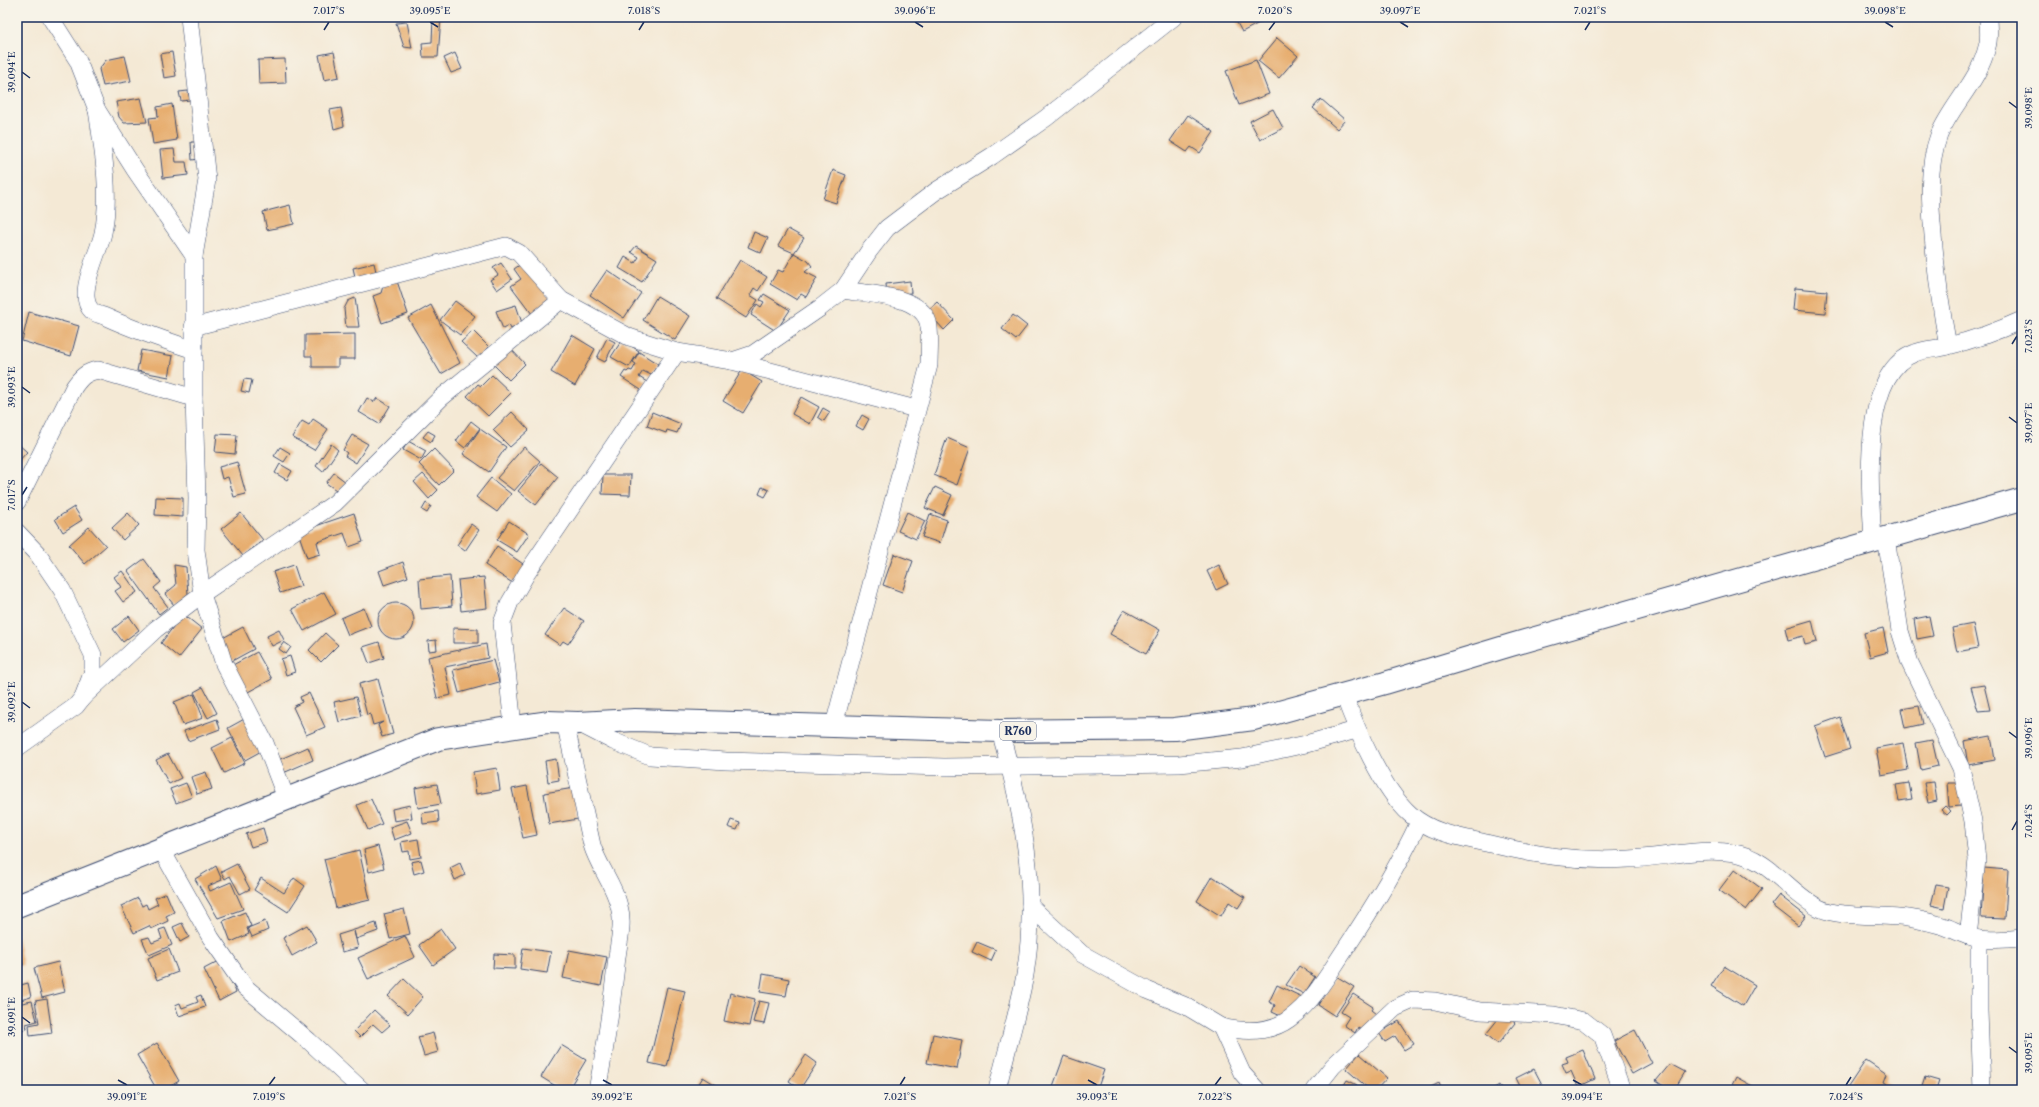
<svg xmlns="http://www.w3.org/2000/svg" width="2039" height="1107" font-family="'Libre Caslon Text',serif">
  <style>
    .building { fill: #e7ae6f }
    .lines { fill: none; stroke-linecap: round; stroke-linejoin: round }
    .street-casing { stroke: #3c4b70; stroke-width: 18 }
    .primary-casing { stroke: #3c4b70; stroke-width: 24 }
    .street { stroke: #fff; stroke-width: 17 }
    .primary { stroke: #fff; stroke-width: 22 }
    .ticks { fill: none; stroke: #1b2f5e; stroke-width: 1.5 }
    .labels { text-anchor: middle; stroke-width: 3.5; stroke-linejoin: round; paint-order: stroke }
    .shield { fill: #f7f3e8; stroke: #5d6a87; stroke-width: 1 }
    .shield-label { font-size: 11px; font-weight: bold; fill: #1b2f5e }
    .neatline { fill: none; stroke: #1b2f5e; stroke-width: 1.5 }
    .ticks-label { font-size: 10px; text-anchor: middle; fill: #1b2f5e }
  </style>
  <rect width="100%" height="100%" fill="#f7f3e8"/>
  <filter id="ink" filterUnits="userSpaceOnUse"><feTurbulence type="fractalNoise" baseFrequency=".025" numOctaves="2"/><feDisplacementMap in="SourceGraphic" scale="8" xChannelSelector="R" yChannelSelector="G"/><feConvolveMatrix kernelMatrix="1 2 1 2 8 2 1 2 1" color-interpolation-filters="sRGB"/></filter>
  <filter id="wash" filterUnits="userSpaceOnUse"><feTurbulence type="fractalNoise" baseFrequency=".012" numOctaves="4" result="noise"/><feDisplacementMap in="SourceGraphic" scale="16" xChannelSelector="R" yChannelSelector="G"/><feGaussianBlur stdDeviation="0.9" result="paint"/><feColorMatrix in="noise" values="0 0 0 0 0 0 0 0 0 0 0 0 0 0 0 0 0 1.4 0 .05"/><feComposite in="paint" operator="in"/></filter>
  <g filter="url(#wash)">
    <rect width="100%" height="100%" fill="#f4e9d5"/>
    <g id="blocks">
      <g class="building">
        <path d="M433 17H441L438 57H423L422 43 432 42Z"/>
        <path d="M1234 17H1270L1242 32Z"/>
        <path d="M407 22 412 48 404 47 396 23Z"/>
        <path d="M1277 38 1298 56 1279 78 1258 61Z"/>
        <path d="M172 52 176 76 164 78 160 54Z"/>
        <path d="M334 52 339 77 324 80 319 55Z"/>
        <path d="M455 53 462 69 451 73 444 58Z"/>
        <path d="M125 56 131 81 103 86 99 69 106 60Z"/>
        <path d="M285 59 286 83 259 84 258 60Z"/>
        <path d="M1256 60 1269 94 1239 105 1226 71Z"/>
        <path d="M188 91 190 100 181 101 179 92Z"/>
        <path d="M141 98 147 122 124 123 119 117 116 102Z"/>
        <path d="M1321 99 1345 120 1337 129 1313 108Z"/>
        <path d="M172 104 177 140 153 144 149 118 158 117 157 107Z"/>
        <path d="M341 108 344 126 334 129 330 110Z"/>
        <path d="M1273 109 1283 128 1260 140 1250 121Z"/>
        <path d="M1188 115 1214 132 1200 153 1191 147 1187 152 1170 141Z"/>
        <path d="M191 142H198L199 159 192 160Z"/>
        <path d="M174 149 176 162H186L188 175 163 178 160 150Z"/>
        <path d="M833 170 846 175 836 203 823 199Z"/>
        <path d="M290 205 294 224 267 230 263 212Z"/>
        <path d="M788 229 804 238 794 253 778 246Z"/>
        <path d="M754 232 768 238 761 253 748 247Z"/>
        <path d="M636 246 657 259 642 282 619 268 625 257 635 263 639 257 631 252Z"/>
        <path d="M794 253 808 261 812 266 805 272 817 278 806 297 801 294 797 300 770 284 778 270 783 272Z"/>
        <path d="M740 260 767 277 758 291 754 288 750 295 758 300 746 318 716 299Z"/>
        <path d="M524 262 551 299 532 314 511 286 521 279 514 269Z"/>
        <path d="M374 263 377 276 356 281 353 268Z"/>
        <path d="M501 263 512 279 497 290 490 280 498 275 493 268Z"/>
        <path d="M607 270 641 293 624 318 590 295Z"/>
        <path d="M397 281 408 314 382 323 373 296 381 293 383 286Z"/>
        <path d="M910 281 911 293 887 295 886 284Z"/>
        <path d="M1795 288 1827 291 1825 313 1793 310Z"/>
        <path d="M764 294 790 310 776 331 751 315 757 304 761 307 764 302 760 300Z"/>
        <path d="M657 296 690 316 675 340 643 320Z"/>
        <path d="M355 298 359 327H346L344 309 348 301Z"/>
        <path d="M455 301 475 316 460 335 440 320Z"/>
        <path d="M937 302 954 320 944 330 927 311Z"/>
        <path d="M431 305 460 363 441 374 408 318Z"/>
        <path d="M516 305 522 323 511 329 509 325 503 329 496 311Z"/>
        <path d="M29 312 79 326 71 356 22 341Z"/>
        <path d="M1013 315 1027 326 1016 340 1002 329Z"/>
        <path d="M473 331 489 347 478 358 461 342Z"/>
        <path d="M355 334V359H338V367H312V356H305V335Z"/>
        <path d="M572 335 595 349 575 386 551 372Z"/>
        <path d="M607 338 615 342 605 362 597 358Z"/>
        <path d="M622 340 639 351 629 367 611 357Z"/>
        <path d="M510 348 525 364 509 380 493 364Z"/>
        <path d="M141 350 173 356 169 377 137 371Z"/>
        <path d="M639 352 658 364 651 375 643 371 639 377 647 382 641 390 621 377 625 371 627 372 629 370 632 371 636 364 633 362Z"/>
        <path d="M742 370 762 382 743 413 723 401Z"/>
        <path d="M492 375 511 393 488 416 467 396 478 384 481 386Z"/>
        <path d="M244 379 252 380 249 393 241 391Z"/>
        <path d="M801 397 819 407 810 424 792 414Z"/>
        <path d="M367 398 374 402 377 398 390 406 379 424 359 412Z"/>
        <path d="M823 408 830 412 824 421 818 417Z"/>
        <path d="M512 412 529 430 510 447 493 430Z"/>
        <path d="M652 412 681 424 677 433 667 430 666 433 647 426Z"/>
        <path d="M862 415 869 419 863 430 856 426Z"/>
        <path d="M313 419 328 429 314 450 292 437 302 421 309 425Z"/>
        <path d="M471 421 480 428 465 448 456 441Z"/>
        <path d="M480 429 506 447 489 472 463 454Z"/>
        <path d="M428 431 435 435 431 442 423 437Z"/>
        <path d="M217 434 237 435 235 454 215 452Z"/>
        <path d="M352 435 368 444 356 463 345 456 347 453 343 450Z"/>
        <path d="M947 438 970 448 957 485 934 475Z"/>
        <path d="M408 441 426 451 421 460 403 450Z"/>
        <path d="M17 443 27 452 17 463Z"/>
        <path d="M331 444 338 450 323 472 316 466Z"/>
        <path d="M280 447 290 453 284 462 274 456Z"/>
        <path d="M524 447 540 461 514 491 497 478Z"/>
        <path d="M434 449 454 470 439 485 419 464Z"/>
        <path d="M237 462 246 494 234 497 228 477 222 479 219 467Z"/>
        <path d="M541 463 558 477 536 505 518 491Z"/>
        <path d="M280 464 292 471 287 480 275 473Z"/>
        <path d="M334 473 346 482 339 492 326 483Z"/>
        <path d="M423 474 438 490 429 499 414 482Z"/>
        <path d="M603 475H631L630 495 602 494Z"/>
        <path d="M491 478 511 494 497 512 476 497Z"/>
        <path d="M762 487 769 490 765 497 759 494Z"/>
        <path d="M935 487 952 495 943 515 925 508Z"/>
        <path d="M156 497 183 498V517L155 515Z"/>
        <path d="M426 503 431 506 427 513 422 510Z"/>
        <path d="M74 507 82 520 63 532 55 519Z"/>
        <path d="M907 512 925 521 916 539 898 531Z"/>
        <path d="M128 513 139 525 123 540 112 528Z"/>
        <path d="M241 513 263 540 243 556 221 529Z"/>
        <path d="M354 513 363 542 349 547 344 533 317 542 320 554 307 558 298 532Z"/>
        <path d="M930 514 947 520 940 543 922 537Z"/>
        <path d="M509 521 529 534 517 552 497 540Z"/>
        <path d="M471 524 479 530 465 551 457 545Z"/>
        <path d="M89 527 106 546 85 564 69 545Z"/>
        <path d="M497 546 526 566 514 584 485 565Z"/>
        <path d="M894 554 913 561 902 592 883 585Z"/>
        <path d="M144 559 161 582 154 588 168 607 159 614 128 571Z"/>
        <path d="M403 562 408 577 384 585 379 571Z"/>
        <path d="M174 565 186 567 188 594 174 605 165 594 176 585Z"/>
        <path d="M294 565 301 586 280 593 273 572Z"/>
        <path d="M1219 565 1228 584 1216 590 1207 571Z"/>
        <path d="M122 571 137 592 123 602 115 591 121 587 114 577Z"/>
        <path d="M450 576 452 606 421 609 419 579Z"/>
        <path d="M484 577 487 608 461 611 458 580Z"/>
        <path d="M324 592 336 614 304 631 292 609Z"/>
        <circle cx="396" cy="621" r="18"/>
        <path d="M364 608 371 626 348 635 341 618Z"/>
        <path d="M564 608 584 621 568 644 563 641 560 645 545 635Z"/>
        <path d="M1124 610 1160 630 1146 654 1110 634Z"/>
        <path d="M183 614 202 629 179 658 161 643Z"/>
        <path d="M129 616 139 630 123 642 113 629Z"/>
        <path d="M1929 616 1933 636 1917 639 1914 619Z"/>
        <path d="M1812 620 1817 642 1805 645 1803 636 1788 640 1785 628Z"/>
        <path d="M1973 624 1978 648 1957 652 1952 628Z"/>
        <path d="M243 627 254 649 230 662 219 640Z"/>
        <path d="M453 628 478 629V643H453Z"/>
        <path d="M1883 628 1888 652 1870 657 1864 633Z"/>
        <path d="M279 630 284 640 272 646 267 636Z"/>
        <path d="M325 633 338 645 321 662 309 650Z"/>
        <path d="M436 640 437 650 429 651 428 641Z"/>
        <path d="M284 642 291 647 286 654 279 649Z"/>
        <path d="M379 642 384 658 369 663 363 647Z"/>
        <path d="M486 644 488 658 445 667 451 695 437 698 428 657Z"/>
        <path d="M257 652 272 679 246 693 231 666Z"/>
        <path d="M290 656 295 672 286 675 281 659Z"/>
        <path d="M493 660 499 682 459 693 453 670Z"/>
        <path d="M378 679 393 734 382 737 378 725 383 722 373 725 370 714 367 715 359 684Z"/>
        <path d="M1984 685 1990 710 1978 711 1971 687Z"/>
        <path d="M203 687 217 713 208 718 194 692Z"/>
        <path d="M309 693 325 727 306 735 293 707 302 702 300 697Z"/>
        <path d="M194 694 203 718 183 725 174 702Z"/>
        <path d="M356 697 361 716 339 722 334 702Z"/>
        <path d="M1919 706 1923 724 1905 728 1901 709Z"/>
        <path d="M248 717 265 749 245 760 228 728Z"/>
        <path d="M1840 717 1850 749 1825 757 1815 726Z"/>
        <path d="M217 719 220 729 188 741 184 731Z"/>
        <path d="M1991 736 1995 760 1968 765 1964 741Z"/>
        <path d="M232 738 245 763 224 773 212 748Z"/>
        <path d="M1932 740 1938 766 1921 770 1916 743Z"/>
        <path d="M1903 743 1908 770 1881 775 1876 748Z"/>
        <path d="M308 747 313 760 281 774 276 761Z"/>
        <path d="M168 754 181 778 169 784 156 760Z"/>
        <path d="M556 759 559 780 548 782 545 761Z"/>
        <path d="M497 768 500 790 476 794 473 772Z"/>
        <path d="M206 772 212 789 197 794 191 777Z"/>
        <path d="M1934 782 1937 801 1928 803 1924 783Z"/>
        <path d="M186 783 192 797 176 803 170 789Z"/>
        <path d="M1909 783 1912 799 1899 801 1896 785Z"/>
        <path d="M1947 783H1960L1961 806 1949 807Z"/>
        <path d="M437 784 441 804 418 808 415 788Z"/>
        <path d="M527 786 537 835 523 838 512 789Z"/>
        <path d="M574 788 578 819 549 824 544 793Z"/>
        <path d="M371 799 382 824 368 830 357 805Z"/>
        <path d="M410 805 412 818 394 821 392 809Z"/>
        <path d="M1945 806 1951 811 1947 815 1941 810Z"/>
        <path d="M438 811 439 822 423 824 422 813Z"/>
        <path d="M731 820 740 823 737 830 728 827Z"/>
        <path d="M407 821 412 833 394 840 390 827Z"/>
        <path d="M263 828 267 842 251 847 246 834Z"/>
        <path d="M418 839 421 857 410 859 409 851 403 852 401 842Z"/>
        <path d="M378 846 384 868 369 872 364 850Z"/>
        <path d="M359 850 370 900 336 908 324 859Z"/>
        <path d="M421 860 424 871 414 874 411 862Z"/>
        <path d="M460 863 465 875 455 880 450 868Z"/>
        <path d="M237 864 250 889 240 894 230 876 225 879 221 872Z"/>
        <path d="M216 866 222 880 208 886 210 891 231 882 243 909 218 918 195 879Z"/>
        <path d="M1984 868 2008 870 2005 919 1981 918Z"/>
        <path d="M1735 869 1762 889 1746 910 1719 890Z"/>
        <path d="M1212 876 1245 897 1238 908 1229 902 1221 916 1197 901Z"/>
        <path d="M261 878 284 893 294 878 305 886 288 912 254 890Z"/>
        <path d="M1936 885 1948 887 1944 908 1931 905Z"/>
        <path d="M166 893 174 912 166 916 168 921 151 929 149 926 134 933 121 906 138 898 142 906 146 904 148 909 158 904 155 898Z"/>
        <path d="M1779 895 1806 916 1798 926 1771 905Z"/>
        <path d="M404 909 410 934 390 939 384 914Z"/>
        <path d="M245 912 251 926 247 928 249 934 231 942 223 921Z"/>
        <path d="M265 921 268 930 252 937 248 928Z"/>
        <path d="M182 923 189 937 180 942 173 927Z"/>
        <path d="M376 923 378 931 356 939 354 931 358 948 342 952 338 935Z"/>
        <path d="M307 925 317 942 292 956 283 938Z"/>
        <path d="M165 928 172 945 149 955 142 939 149 937 152 943 162 939 159 930Z"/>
        <path d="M441 929 455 949 433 965 419 945Z"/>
        <path d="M17 936 23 965 17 966Z"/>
        <path d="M405 936 415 957 368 979 358 958Z"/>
        <path d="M977 942 996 950 991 961 972 952Z"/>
        <path d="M523 948 551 952 547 973 520 969Z"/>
        <path d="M169 949 178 972 157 980 148 958Z"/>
        <path d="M569 950 607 957 601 986 563 978Z"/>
        <path d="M494 954 515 955V969L493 968Z"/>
        <path d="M221 960 236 992 219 1001 204 969Z"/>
        <path d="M58 962 65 992 42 998 34 968Z"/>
        <path d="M1299 966 1315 977 1304 994 1286 985Z"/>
        <path d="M1724 966 1755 985 1743 1006 1711 986Z"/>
        <path d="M763 974 789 979 786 996 760 992Z"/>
        <path d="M1336 976 1354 987 1335 1016 1318 1005Z"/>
        <path d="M404 979 423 997 408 1014 388 996Z"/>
        <path d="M28 983 31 997 17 1001V986Z"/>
        <path d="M1277 985 1302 997 1285 1018 1272 1012 1275 1005 1269 1002Z"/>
        <path d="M667 987 685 991 667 1067 649 1063Z"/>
        <path d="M730 993 755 999 749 1026 724 1021Z"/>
        <path d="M1353 994 1373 1007 1371 1010 1376 1014 1365 1032 1358 1027 1355 1033 1344 1025 1349 1017 1341 1012Z"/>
        <path d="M201 995 205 1007 179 1016 175 1005 180 1003 182 1008 198 1002 196 997Z"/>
        <path d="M47 999 52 1033 30 1036 29 1025 39 1023 35 1001Z"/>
        <path d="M32 1001 37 1021 26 1024 27 1029 17 1031V1004Z"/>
        <path d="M759 1001 769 1003 764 1024 753 1022Z"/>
        <path d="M374 1010 390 1025 382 1032 373 1024 360 1037 354 1031Z"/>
        <path d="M1503 1013 1515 1023 1498 1044 1486 1034Z"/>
        <path d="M1399 1021 1414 1044 1404 1050 1395 1036 1385 1042 1379 1033Z"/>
        <path d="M1635 1030 1652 1063 1632 1074 1614 1041Z"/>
        <path d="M433 1033 438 1052 424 1056 418 1037Z"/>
        <path d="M933 1034 962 1040 957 1069 927 1063Z"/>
        <path d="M157 1043 179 1081 164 1090H157L137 1055Z"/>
        <path d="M561 1045 586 1060 568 1090H562L541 1077Z"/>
        <path d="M1583 1050 1595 1079 1578 1087 1571 1071 1566 1073 1562 1064 1568 1062 1566 1057Z"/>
        <path d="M1359 1054 1387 1078 1376 1090H1370L1346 1069Z"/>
        <path d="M806 1055 817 1063 800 1089 789 1081Z"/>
        <path d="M1064 1056 1104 1070 1097 1090 1052 1089Z"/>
        <path d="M1866 1060 1887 1074 1884 1082 1891 1086 1888 1090H1846Z"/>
        <path d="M1670 1064 1685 1072 1674 1090H1670L1656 1081Z"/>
        <path d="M1534 1069 1545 1090H1522L1516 1078Z"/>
        <path d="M703 1077 724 1090H695Z"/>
        <path d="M1736 1077 1756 1088 1755 1090H1736L1731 1087Z"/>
        <path d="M1925 1077 1939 1081 1936 1090H1921Z"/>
        <path d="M1347 1080 1357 1085 1355 1090H1341Z"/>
        <path d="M1439 1083 1442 1090H1425Z"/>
        <path d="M1499 1085 1502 1090H1491Z"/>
      </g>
    </g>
  </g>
  <g filter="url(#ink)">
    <use href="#blocks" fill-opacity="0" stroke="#3c4b70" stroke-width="1"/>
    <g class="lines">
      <defs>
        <g id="street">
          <path d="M50 17 78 61 97 110 135 170 194 256"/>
          <path d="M189 17 207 180 194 256V398L197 498 196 550 202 594 224 664 265 743 286 798"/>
          <path d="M97 110C103 150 111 193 103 233 99 253 75 295 92 311 95 314 102 315 106 317 134 330 164 340 194 350"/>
          <path d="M193 327 506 246 519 253 561 300 629 337 677 352 732 361 753 354 820 308 843 290 869 251 887 228 936 191 992 156 1046 118 1174 17"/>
          <path d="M1948 346C1941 309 1936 273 1933 235 1930 201 1927 168 1939 135 1952 104 1979 81 1987 47 1990 38 1988 27 1988 17"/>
          <path d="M732 361 916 409"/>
          <path d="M17 502 74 387C81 377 86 372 98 370L194 398"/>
          <path d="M17 532 37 553 62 590 93 655V671L83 697 76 706 17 748"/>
          <path d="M1886 538 1900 631 1910 663 1961 768 1973 821 1977 860 1968 936"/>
          <path d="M1873 542C1871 495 1858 373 1915 353 1925 349 1937 349 1948 346 1974 340 1998 331 2022 320"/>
          <path d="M1344 695C1357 731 1382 789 1410 814 1431 833 1459 837 1486 843 1536 855 1576 862 1629 859 1663 858 1700 847 1734 853 1769 858 1789 893 1819 908 1839 918 1884 914 1908 918 1921 920 1934 923 1946 927 1957 931 1967 937 1979 939 1993 941 2008 939 2022 938"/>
          <path d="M83 697 156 629 202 594 335 503 441 398 561 300"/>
          <path d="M565 722 592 845C598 866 614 884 619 906 624 922 619 941 617 957 612 1002 606 1046 597 1090"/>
          <path d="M578 723 613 741 650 756 726 761 944 767 1179 764 1242 758 1306 744 1356 730"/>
          <path d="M834 725 929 365C929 353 931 332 928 322 920 295 867 294 843 290"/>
          <path d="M513 726 502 623 510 602 527 573 677 352"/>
          <path d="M161 849 211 938 245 987 309 1041 362 1090"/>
          <path d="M1030 906 1082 954 1147 990 1186 1006 1221 1027 1242 1073 1257 1090"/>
          <path d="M1979 939V1011L1982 1090"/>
          <path d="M1221 1027C1243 1032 1270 1033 1289 1019 1313 1002 1328 975 1344 951 1372 909 1398 867 1419 822"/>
          <path d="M997 1090C1006 1052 1018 1013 1025 975 1039 889 1023 813 1000 731"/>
          <path d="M1314 1090 1333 1066 1395 1008 1413 1000 1435 1001 1480 1011 1554 1015 1584 1021 1602 1035 1622 1090"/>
        </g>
        <path id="primary" d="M17 906 438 739 548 722 578 723 635 720 1000 731 1175 729 1254 719 1385 683 1511 645 2022 499"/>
      </defs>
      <use href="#street" class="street-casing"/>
      <use href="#primary" class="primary-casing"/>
      <use href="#street" class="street"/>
      <use href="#primary" class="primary"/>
    </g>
  </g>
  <path class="ticks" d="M430 22 438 27M915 22 923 27M1400 22 1408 27M1885 22 1893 27M324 30 329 22M639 30 644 22M1269 30 1275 22M1585 30 1590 22M22 72 30 78M2009 102 2017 108M2012 344 2017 336M22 387 30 393M2009 417 2017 423M22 495 27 487M22 702 30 708M2009 732 2017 738M2012 830 2017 821M22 1017 30 1023M2009 1047 2017 1053M118 1080 127 1085M603 1080 612 1085M1088 1080 1097 1085M1573 1080 1582 1085M269 1085 275 1077M900 1085 905 1077M1215 1085 1221 1077M1846 1085 1851 1077"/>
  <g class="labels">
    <rect class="shield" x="1000" y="722" width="36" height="18" rx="3"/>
    <g class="shield-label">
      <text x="1018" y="735">R760</text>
    </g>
  </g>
  <rect width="2039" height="1107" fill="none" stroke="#f7f3e8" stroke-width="44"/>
  <rect x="22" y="22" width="1995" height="1063" class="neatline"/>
  <g class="ticks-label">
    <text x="329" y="14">7.017°S</text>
    <text x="430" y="14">39.095°E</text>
    <text x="644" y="14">7.018°S</text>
    <text x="915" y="14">39.096°E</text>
    <text x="1275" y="14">7.020°S</text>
    <text x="1400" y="14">39.097°E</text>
    <text x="1590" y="14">7.021°S</text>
    <text x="1885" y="14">39.098°E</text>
    <text transform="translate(11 72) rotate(-90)" y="4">39.094°E</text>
    <text transform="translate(2028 108) rotate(-90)" y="4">39.098°E</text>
    <text transform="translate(2028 336) rotate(-90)" y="4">7.023°S</text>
    <text transform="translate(11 387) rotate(-90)" y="4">39.093°E</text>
    <text transform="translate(2028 423) rotate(-90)" y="4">39.097°E</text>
    <text transform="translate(11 495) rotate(-90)" y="4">7.017°S</text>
    <text transform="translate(11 702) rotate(-90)" y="4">39.092°E</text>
    <text transform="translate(2028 738) rotate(-90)" y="4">39.096°E</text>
    <text transform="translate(2028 821) rotate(-90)" y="4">7.024°S</text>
    <text transform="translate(11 1017) rotate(-90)" y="4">39.091°E</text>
    <text transform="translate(2028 1053) rotate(-90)" y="4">39.095°E</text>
    <text x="127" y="1100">39.091°E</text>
    <text x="269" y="1100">7.019°S</text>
    <text x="612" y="1100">39.092°E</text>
    <text x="900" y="1100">7.021°S</text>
    <text x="1097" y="1100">39.093°E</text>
    <text x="1215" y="1100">7.022°S</text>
    <text x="1582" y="1100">39.094°E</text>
    <text x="1846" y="1100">7.024°S</text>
  </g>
</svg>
